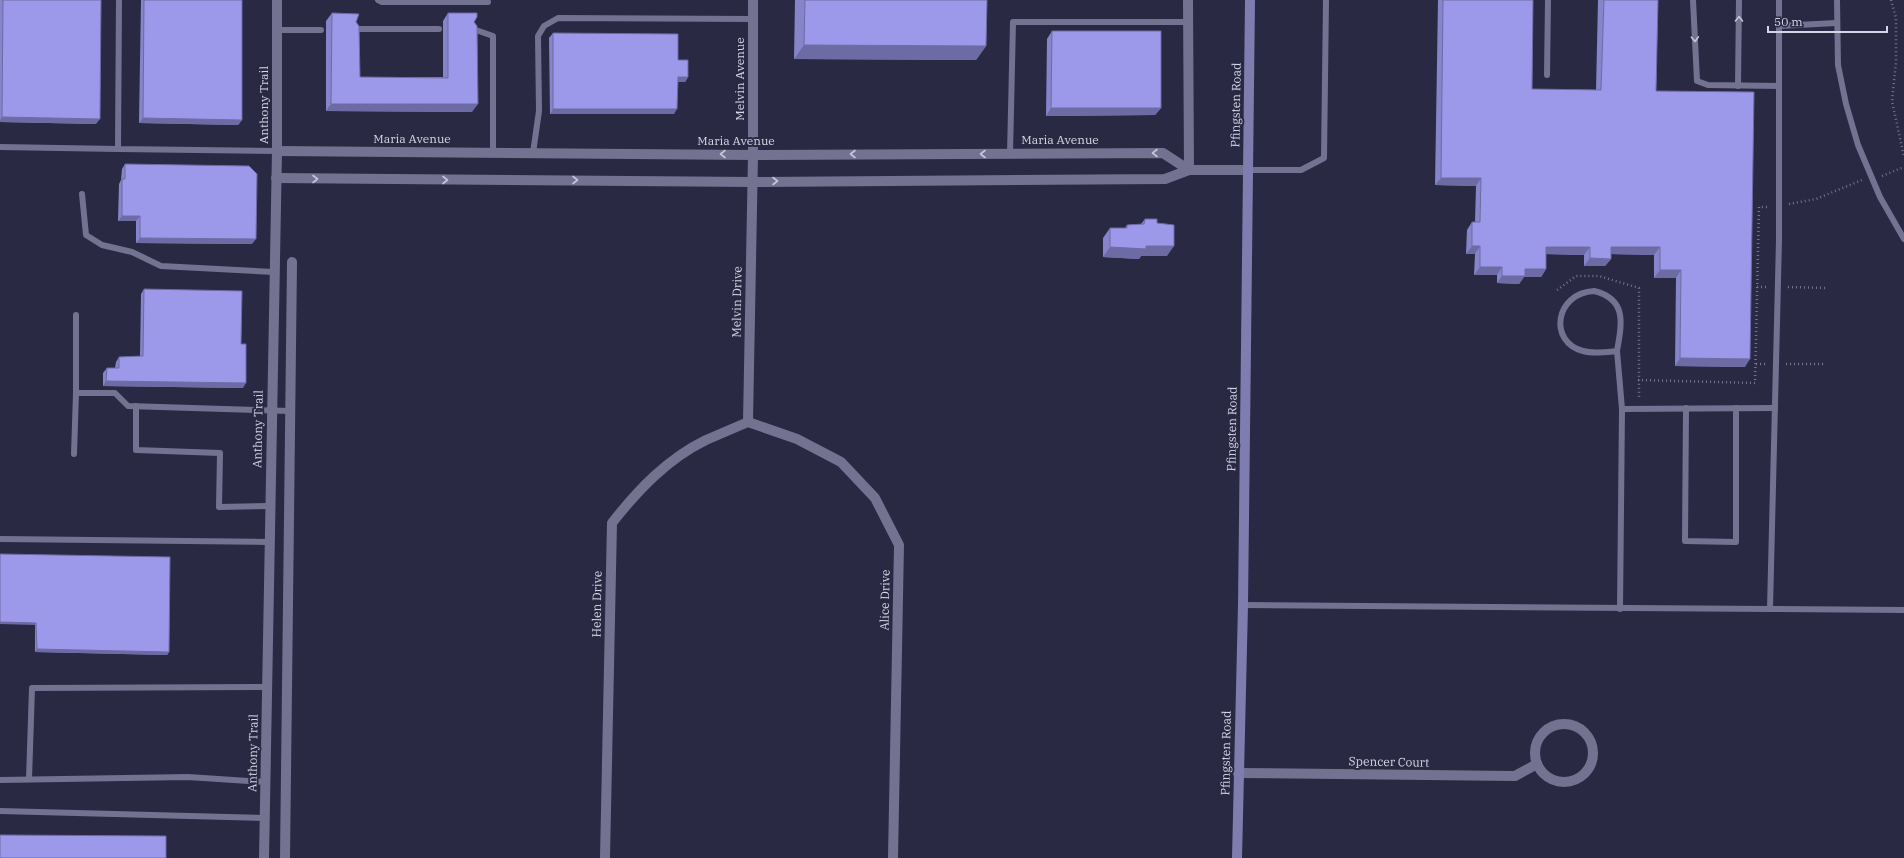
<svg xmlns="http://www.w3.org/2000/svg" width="1904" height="858" font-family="'IBM Plex Serif',serif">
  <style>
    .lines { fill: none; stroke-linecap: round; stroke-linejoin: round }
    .path { stroke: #75748a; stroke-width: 2.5; stroke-dasharray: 1 3; stroke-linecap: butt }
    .service { stroke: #737391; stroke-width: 6 }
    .minor { stroke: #737391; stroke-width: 10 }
    .secondary { stroke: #7f7db0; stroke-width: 10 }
    .wall { fill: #8684ca }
    .shaded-wall { fill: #6d6ba4 }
    .building { fill: #9c99eb; stroke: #6d6ba4 }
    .oneway { stroke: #c5c6d9 }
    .labels { text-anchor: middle; stroke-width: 4; stroke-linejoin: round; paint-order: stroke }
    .street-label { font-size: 12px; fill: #d4d5e6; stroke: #2a2943 }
  </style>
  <rect width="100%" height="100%" fill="#2a2943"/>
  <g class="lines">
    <g class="path">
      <path d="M1891 0 1896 18V62L1892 101 1904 157"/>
      <path d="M1882 176 1904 167"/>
      <path d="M1789 204 1816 199 1862 180"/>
      <path d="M1757 287H1769"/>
      <path d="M1788 287 1827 288"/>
      <path d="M1557 290 1576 276H1599L1639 288V398"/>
      <path d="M1756 364H1765"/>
      <path d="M1786 364H1826"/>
      <path d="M1638 380 1755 383 1759 207H1768"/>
    </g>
    <g class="service">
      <path d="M119 0 118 149 277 151"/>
      <path d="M378 0 382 2H488"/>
      <path d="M1693 0 1697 81 1708 85 1779 86"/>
      <path d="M1837 0 1838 65 1846 104 1858 145 1880 197 1904 239"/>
      <path d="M1779 26 1836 23"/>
      <path d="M355 29H439"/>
      <path d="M473 29 493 36V153"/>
      <path d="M277 30H321"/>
      <path d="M1547 75 1548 0"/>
      <path d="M1738 86 1739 0"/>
      <path d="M0 147 118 149"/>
      <path d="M533 153 539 111 538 36 544 26 558 18 753 19"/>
      <path d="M1010 154 1013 22H1188"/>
      <path d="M1248 170H1301L1324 158 1326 0"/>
      <path d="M82 194 86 235 102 245 132 252 161 266 274 272"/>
      <path d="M1594 291C1627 299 1622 323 1617 351 1607 352 1594 354 1583 351 1548 342 1555 293 1594 291Z"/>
      <path d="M76 315V393H115L128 406 290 411"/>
      <path d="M1617 351 1622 409 1620 609"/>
      <path d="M136 406V450L220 453 219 507 270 506"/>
      <path d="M1686 408 1685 541 1736 542V408"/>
      <path d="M1622 409 1775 408"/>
      <path d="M74 454 76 393"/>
      <path d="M0 539 269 542"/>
      <path d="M1243 605 1770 609 1779 240V0"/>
      <path d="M1770 609 1904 610"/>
      <path d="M29 779 32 688 267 687"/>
      <path d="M0 780 188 777 265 782"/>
      <path d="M0 811 264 818"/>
    </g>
    <g class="minor">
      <path d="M1188 0 1189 170"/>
      <path d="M277 151 753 155 1163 153 1189 170"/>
      <path d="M276 178 752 182 1165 179 1189 170H1248"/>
      <path d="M748 422 797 439 841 462 875 498 899 545 893 858"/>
      <path d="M748 422 753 155V0"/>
      <circle cx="1564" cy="753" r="29"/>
      <path d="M1238 773 1515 776 1537 764"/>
      <path d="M264 858 277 151V0"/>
      <path d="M285 858 292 262"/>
      <path d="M605 858 612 523C638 490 667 459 706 440 720 434 734 428 748 422"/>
    </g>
    <path class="secondary" d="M1237 858 1243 605 1250 0"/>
  </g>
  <g class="wall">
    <path d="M0 0H101L96 124 0 122Z"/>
    <path d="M141 0H242V120L238 125 139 123Z"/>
    <path d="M795 0H987L986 46 976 60 794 59Z"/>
    <path d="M1438 0H1533L1532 89 1596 90 1598 0H1658L1656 91 1745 367 1675 366 1676 278H1654V255L1611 254V259L1605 266H1584V255L1546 254V269L1541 277H1524L1519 284 1497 283V275H1474L1475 254H1466L1467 230 1472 222H1475L1476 186 1435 185Z"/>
    <path d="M332 13 356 22 360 77H443V21L448 13 474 22 472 112 326 111V21Z"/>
    <path d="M1052 31 1161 108 1155 115 1046 116 1047 39Z"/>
    <path d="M553 33 678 60 688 77 685 82H678L674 114H550L549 38Z"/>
    <path d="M125 164 252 244 136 243V221H118L119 184 121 180 122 169Z"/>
    <path d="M1145 219 1157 223 1167 256H1141L1139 259 1103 257V238L1110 228H1125L1127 225 1141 224Z"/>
    <path d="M144 289 241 344 243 388 103 386V373L107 368H115L116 362 119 357 140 356 141 294Z"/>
    <path d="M0 554 169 652 167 655 35 652V625Z"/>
  </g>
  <g class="shaded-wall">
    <path d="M804 45 986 46 976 60 794 59Z"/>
    <path d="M678 77H688L685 82H674Z"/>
    <path d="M331 104H478L472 112 326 111Z"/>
    <path d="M1051 108H1161L1155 115 1046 116Z"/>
    <path d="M553 109H677L674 114H550Z"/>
    <path d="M2 117 100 119 96 124 0 122V120Z"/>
    <path d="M143 118 242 120 238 125 139 123Z"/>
    <path d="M1441 178H1481L1476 186 1435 185Z"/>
    <path d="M122 216H140L136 221H118Z"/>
    <path d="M140 238 256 239 252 244 136 243Z"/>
    <path d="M1146 246H1174L1167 256H1141L1139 259 1103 257 1110 247Z"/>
    <path d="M1472 246H1480L1475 254H1466Z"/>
    <path d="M1546 247H1590L1584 255 1541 254Z"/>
    <path d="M1611 247H1660L1654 255 1606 254Z"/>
    <path d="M1590 258 1611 259 1605 266H1584Z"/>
    <path d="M1480 267H1502L1497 275H1474Z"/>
    <path d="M1525 269H1546L1541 277H1524L1519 284 1497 283 1502 276Z"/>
    <path d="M1660 270H1681L1676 278H1654Z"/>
    <path d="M1680 358 1750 359 1745 367 1675 366Z"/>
    <path d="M106 381 246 383 243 388 103 386Z"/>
    <path d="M0 622 36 623 35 625 0 624Z"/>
    <path d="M37 649 169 652 167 655 35 652Z"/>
  </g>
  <g class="building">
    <path d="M3 0H101L100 119 2 117Z"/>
    <path d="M144 0H242V120L143 118Z"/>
    <path d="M805 0H987L986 46 804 45Z"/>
    <path d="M1443 0H1533L1532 89 1601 90 1604 0H1658L1656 91 1754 92 1750 359 1680 358 1681 270H1660V247H1611V259L1590 258V247H1546V269H1525V276H1502V267H1480V246H1472V222H1480L1481 178H1441Z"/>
    <path d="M332 13 359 14 356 22 359 26 360 77 448 78V13H477V17L474 22 477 26 478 104H331Z"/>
    <path d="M1052 31H1161V108H1051Z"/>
    <path d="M553 33 678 34V60H688V77H678L677 109H553Z"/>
    <path d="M125 164 249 166 257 174 256 239 140 238V216H122V179H125Z"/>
    <path d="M1145 219H1157V223L1174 225V246H1146V249L1110 247V228H1127V225L1144 224Z"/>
    <path d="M144 289 242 291 241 344H246V383L106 381 107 368H119V357L143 356Z"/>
    <path d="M0 554 170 557 169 652 37 649 36 623 0 622Z"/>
    <path d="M0 835 166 836V858H0Z"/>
  </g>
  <defs><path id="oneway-chevron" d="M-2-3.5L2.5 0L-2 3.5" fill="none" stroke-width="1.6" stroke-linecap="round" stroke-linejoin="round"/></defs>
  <g class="oneway">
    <use href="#oneway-chevron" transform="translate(1739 19) rotate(-89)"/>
    <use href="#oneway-chevron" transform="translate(1695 39) rotate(87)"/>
    <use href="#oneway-chevron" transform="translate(1155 153) rotate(180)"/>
    <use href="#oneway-chevron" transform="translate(723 154) rotate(-180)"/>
    <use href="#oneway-chevron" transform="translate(853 154) rotate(180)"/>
    <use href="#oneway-chevron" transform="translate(983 154) rotate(180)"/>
    <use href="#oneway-chevron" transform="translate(315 179)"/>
    <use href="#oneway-chevron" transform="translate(445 180)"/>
    <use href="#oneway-chevron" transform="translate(575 180)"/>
    <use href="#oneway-chevron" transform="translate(775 181)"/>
  </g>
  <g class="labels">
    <g class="street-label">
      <text transform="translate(740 79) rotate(-90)" y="4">Melvin Avenue</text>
      <text transform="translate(264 105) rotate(-90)" y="4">Anthony Trail</text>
      <text transform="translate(1236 105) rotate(-89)" y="4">Pfingsten Road</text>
      <text x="412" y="143">Maria Avenue</text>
      <text x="1060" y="144">Maria Avenue</text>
      <text x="736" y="145">Maria Avenue</text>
      <text transform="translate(737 302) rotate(-89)" y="4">Melvin Drive</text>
      <text transform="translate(258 429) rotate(-89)" y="4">Anthony Trail</text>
      <text transform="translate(1232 429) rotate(-89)" y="4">Pfingsten Road</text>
      <text transform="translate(885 600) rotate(-89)" y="4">Alice Drive</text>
      <text transform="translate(597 604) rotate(-89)" y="4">Helen Drive</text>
      <text transform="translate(253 753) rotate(-89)" y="4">Anthony Trail</text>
      <text transform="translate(1226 753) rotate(-89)" y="4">Pfingsten Road</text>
      <text transform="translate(1389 762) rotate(1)" y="4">Spencer Court</text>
    </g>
  </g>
  <path d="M1768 26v6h119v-6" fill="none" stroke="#d4d5e6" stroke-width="2"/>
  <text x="1774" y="26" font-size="12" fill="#d4d5e6" stroke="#2a2943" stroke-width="3" paint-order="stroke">50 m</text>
</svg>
